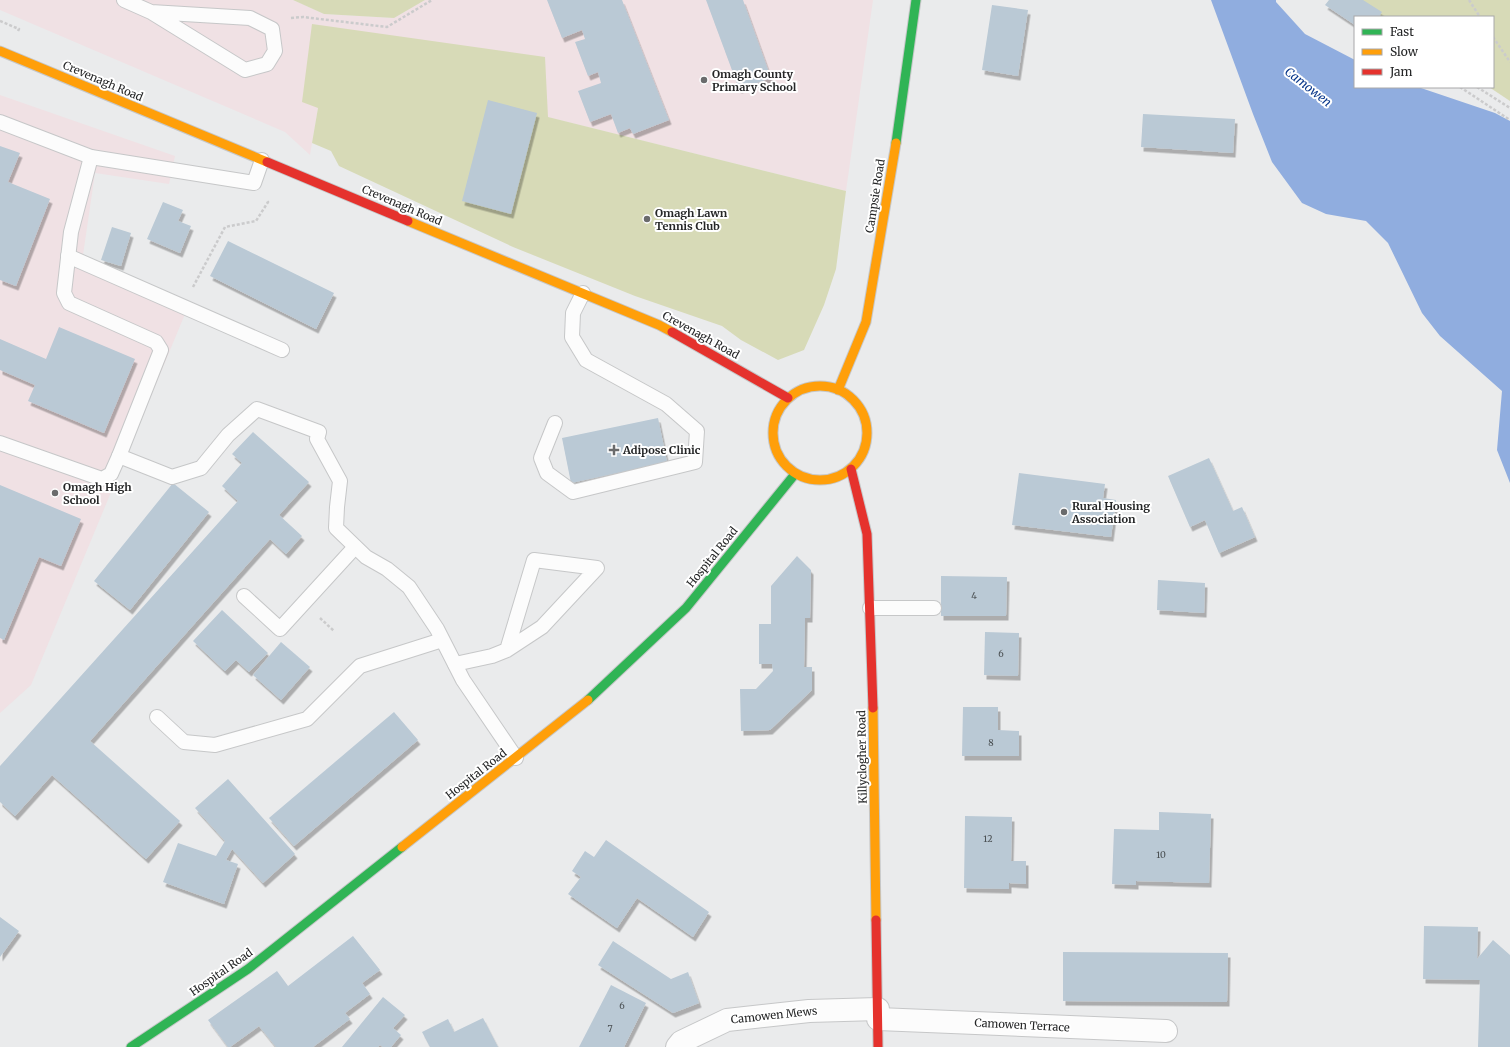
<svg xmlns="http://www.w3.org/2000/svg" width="1510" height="1047" font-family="Merriweather,serif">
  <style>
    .education { fill: #f0e1e4 }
    .green { fill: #d7dab7 }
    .water { fill: #90addf }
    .building { fill: #bac9d5; filter: url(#shadow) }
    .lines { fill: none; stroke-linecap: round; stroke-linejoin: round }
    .lane-casing { stroke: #c6c7c8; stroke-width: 16 }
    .street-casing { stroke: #c6c7c8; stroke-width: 24 }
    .fast-casing { stroke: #c6c7c8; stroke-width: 11 }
    .slow-casing { stroke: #c6c7c8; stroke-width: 11 }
    .jam-casing { stroke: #c6c7c8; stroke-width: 11 }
    .path { stroke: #cbcbcc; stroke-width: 2.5; stroke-dasharray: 3 2; stroke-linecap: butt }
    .lane { stroke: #fcfcfc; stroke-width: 14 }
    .street { stroke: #fcfcfc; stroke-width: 22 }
    .fast { stroke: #30b455; stroke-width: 9 }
    .slow { stroke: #ff9f0a; stroke-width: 9 }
    .jam { stroke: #e5322d; stroke-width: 9 }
    .poi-dot { fill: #6a6b6c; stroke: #fff; stroke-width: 1.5 }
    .labels { text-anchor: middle; stroke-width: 4; stroke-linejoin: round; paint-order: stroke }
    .number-label { font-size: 9px; fill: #4a4f52 }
    .poi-label { font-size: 11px; font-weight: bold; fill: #252627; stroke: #fff; text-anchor: start }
    .street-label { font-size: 11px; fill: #252627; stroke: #fff }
    .water-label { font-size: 12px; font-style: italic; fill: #07368a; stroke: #fff }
  </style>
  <defs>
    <filter id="shadow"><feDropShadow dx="2.5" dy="4.5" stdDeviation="0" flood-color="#0004"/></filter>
  </defs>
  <rect width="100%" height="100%" fill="#eaebec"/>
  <g class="education">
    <path d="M0 0H293L324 14 394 18 425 0H873L846 191 547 117 318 108 310 155 285 132 0 10Z"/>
    <path d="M0 95 175 156 169 184 95 173 83 255 190 302 31 685 0 713Z"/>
  </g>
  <g class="green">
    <path d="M293 0H425L394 18 324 14Z"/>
    <path d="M1358 0H1510V101L1489 87H1493V17H1383Z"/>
    <path d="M312 24 545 57 548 117 846 191 836 269 824 305 804 350 778 360 741 340 722 326 635 296 513 247 339 166 331 151 312 143 318 108 302 102Z"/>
  </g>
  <path class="water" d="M1211 0H1276V2L1305 34 1355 60V87H1418L1495 113 1510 121V483L1497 450 1502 391 1440 336 1422 313 1388 243 1366 221 1326 214 1302 203 1272 162 1253 114Z"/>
  <g class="building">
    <path d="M547 0H622L669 120 633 134 630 128 618 133 611 114 590 122 578 91 601 83 598 72 588 76 575 42 585 39 582 30 562 38Z"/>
    <path d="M706 0H743L771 78 739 89Z"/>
    <path d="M1329 0H1363L1382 12 1379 17H1355V25L1325 5Z"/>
    <path d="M992 5 1028 10 1018 76 982 70Z"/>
    <path d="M488 100 537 113 511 214 462 201Z"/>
    <path d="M1143 114 1235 119 1233 153 1141 147Z"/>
    <path d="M0 146 20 153 8 182 50 199 16 286 0 280Z"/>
    <path d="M163 202 183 210 178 221 191 226 180 253 147 239Z"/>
    <path d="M112 227 131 233 121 266 101 260Z"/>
    <path d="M228 241 334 293 316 329 210 276Z"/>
    <path d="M59 327 135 359 104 433 28 401 35 385 0 370V339L46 359Z"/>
    <path d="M658 418 667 462 571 483 562 438Z"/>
    <path d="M253 432 309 482 279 515 302 536 286 554 270 539 90 741 180 821 146 859 52 775 15 816 0 802V766L238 501 222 486 242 463 232 454Z"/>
    <path d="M1209 458 1233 511 1242 507 1255 537 1219 553 1205 520 1190 527 1168 476Z"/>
    <path d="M1019 473 1105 484 1103 498 1116 500 1111 537 1012 525Z"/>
    <path d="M173 483 209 512 130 610 94 581Z"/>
    <path d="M0 485 81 519 61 566 39 557 4 640 0 638Z"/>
    <path d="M797 556 811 570 810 618H805L804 667H812V690L770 730 741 731 740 689H756L773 671 772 664H759V624H771V586Z"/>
    <path d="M941 576 1007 577 1006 616H941Z"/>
    <path d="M1158 580 1205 583 1204 613 1157 610Z"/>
    <path d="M222 610 268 653 249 672 236 660 225 671 193 641Z"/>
    <path d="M985 632 1019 633 1018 676 984 675Z"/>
    <path d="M281 642 310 667 281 700 253 675Z"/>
    <path d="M963 707H998V730L1019 731V756H962Z"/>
    <path d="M394 712 418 740 294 846 269 818Z"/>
    <path d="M228 779 295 854 263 883 232 849 226 860 238 864 224 904 163 882 178 843 216 856 225 841 195 808Z"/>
    <path d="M1159 812 1211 814 1209 883 1136 881V885L1112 884 1114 829 1159 830Z"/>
    <path d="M965 816 1012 817 1011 861H1026V884L1009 883V889L964 888Z"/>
    <path d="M606 840 709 912 693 937 637 898 617 928 568 894 581 877 572 871 585 851 594 857Z"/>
    <path d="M0 917 19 931 0 957Z"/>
    <path d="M1424 926 1478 927 1477 959 1493 940 1510 955V1047H1478L1480 980 1423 979Z"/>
    <path d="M353 936 380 970 362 983 370 994 345 1013 350 1019 313 1047H276L259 1026 230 1047H228L208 1020 277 971 288 986Z"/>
    <path d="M613 941 671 979 688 972 699 1003 673 1013 598 965Z"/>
    <path d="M1063 952 1228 953 1227 1002 1063 1001Z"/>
    <path d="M611 985 646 1003 624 1047H579Z"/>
    <path d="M383 997 405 1015 393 1028 401 1035 391 1047H383L380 1045 378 1047H342Z"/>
    <path d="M483 1018 498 1047H430L422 1032 448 1019 454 1032Z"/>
  </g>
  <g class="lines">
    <defs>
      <g id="lane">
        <path d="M124 0 151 12 245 70 267 64 275 51 272 29 250 18 151 12"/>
        <path d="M0 122 91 157 254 183 262 160"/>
        <path d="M91 157 71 232 64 293 69 303 156 342 161 350 119 456 172 477 201 468 228 435 257 409 319 432 317 439 340 481 337 507 336 528 366 557 387 569 409 587 437 629 463 680 516 758"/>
        <path d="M68 256 282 350"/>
        <path d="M555 423 541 458 547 473 573 492 695 462 697 431 666 404 586 360 572 337 573 313 583 293"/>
        <path d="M0 443 102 479 111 474 119 456"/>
        <path d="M244 596 280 629 355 547"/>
        <path d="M870 608H934"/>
        <path d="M455 664 492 656 507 650 542 627 597 568 534 560 507 650"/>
        <path d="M157 717 184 742 215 745 307 719 360 666 442 640"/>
      </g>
      <g id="street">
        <path d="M878 1019 1166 1031"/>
        <path d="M677 1047 681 1042 727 1020 809 1011 878 1009"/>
      </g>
      <g id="fast">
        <path d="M896 143 916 0"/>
        <path d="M588 700 686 608 795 474"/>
        <path d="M131 1047 248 969 402 847"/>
      </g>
      <g id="slow">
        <path d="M0 51 267 162"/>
        <path d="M408 221 659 325 672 332"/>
        <circle cx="820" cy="433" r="47"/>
        <path d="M838 390 866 322 896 143"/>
        <path d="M873 708 876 920"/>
        <path d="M402 847 588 700"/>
      </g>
      <g id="jam">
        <path d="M267 162 408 221"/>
        <path d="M672 332 788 398"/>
        <path d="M851 469 867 534 873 708"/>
        <path d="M876 920 878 1047"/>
      </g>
    </defs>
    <use href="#lane" class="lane-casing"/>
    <use href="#street" class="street-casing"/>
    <use href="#fast" class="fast-casing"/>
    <use href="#slow" class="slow-casing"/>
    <use href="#jam" class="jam-casing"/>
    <g class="path">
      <path d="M1469 0 1480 17"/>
      <path d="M291 18 303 17 387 27 432 0"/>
      <path d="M0 21 19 29 18 31"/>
      <path d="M1493 37 1510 62"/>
      <path d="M1460 87 1510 120"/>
      <path d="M1477 87 1510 108"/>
      <path d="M193 287 225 227 256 221 268 202 267 201"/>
      <path d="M320 618 334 631"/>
    </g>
    <use href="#lane" class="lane"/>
    <use href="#street" class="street"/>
    <use href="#fast" class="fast"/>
    <use href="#slow" class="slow"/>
    <use href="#jam" class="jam"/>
  </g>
  <g class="poi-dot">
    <circle cx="704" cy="80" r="4"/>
    <circle cx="647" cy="219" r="4"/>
    <path d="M612 444h4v4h4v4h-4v4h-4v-4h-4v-4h4z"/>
    <circle cx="55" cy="493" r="4"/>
    <circle cx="1064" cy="512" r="4"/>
  </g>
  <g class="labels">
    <g class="number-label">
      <text x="974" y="599">4</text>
      <text x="1001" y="657">6</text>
      <text x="991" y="746">8</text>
      <text x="988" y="842">12</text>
      <text x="1161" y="858">10</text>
      <text x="622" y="1009">6</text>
      <text x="610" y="1032">7</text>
    </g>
    <g class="poi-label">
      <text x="712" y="78">Omagh County<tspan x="712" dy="13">Primary School</tspan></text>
      <text x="655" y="217">Omagh Lawn<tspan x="655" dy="13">Tennis Club</tspan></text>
      <text x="623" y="454">Adipose Clinic</text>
      <text x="63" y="491">Omagh High<tspan x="63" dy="13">School</tspan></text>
      <text x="1072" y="510">Rural Housing<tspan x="1072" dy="13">Association</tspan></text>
    </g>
    <g class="street-label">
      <text transform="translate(103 81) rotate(23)" y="4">Crevenagh Road</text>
      <text transform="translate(875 196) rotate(-81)" y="4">Campsie Road</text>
      <text transform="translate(402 205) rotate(23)" y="4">Crevenagh Road</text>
      <text transform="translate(701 335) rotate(29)" y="4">Crevenagh Road</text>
      <text transform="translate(712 557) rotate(-51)" y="4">Hospital Road</text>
      <text transform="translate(862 757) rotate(-91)" y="4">Killyclogher Road</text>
      <text transform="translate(476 774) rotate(-38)" y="4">Hospital Road</text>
      <text transform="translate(221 972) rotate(-35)" y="4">Hospital Road</text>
      <text transform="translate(774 1015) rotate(-6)" y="4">Camowen Mews</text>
      <text transform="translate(1022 1025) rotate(3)" y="4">Camowen Terrace</text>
    </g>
    <g class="water-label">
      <text transform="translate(1308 87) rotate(38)" y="4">Camowen</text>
    </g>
  </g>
  <rect x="1354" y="16" width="140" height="72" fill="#ffffff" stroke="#a8a8a9"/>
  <rect x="1362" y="29" width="20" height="6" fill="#30b455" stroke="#a8a8a9"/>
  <text x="1390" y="36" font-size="12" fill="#252627">Fast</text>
  <rect x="1362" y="49" width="20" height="6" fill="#ff9f0a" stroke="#a8a8a9"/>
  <text x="1390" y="56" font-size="12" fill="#252627">Slow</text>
  <rect x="1362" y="69" width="20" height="6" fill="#e5322d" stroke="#a8a8a9"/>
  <text x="1390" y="76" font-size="12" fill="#252627">Jam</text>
</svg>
